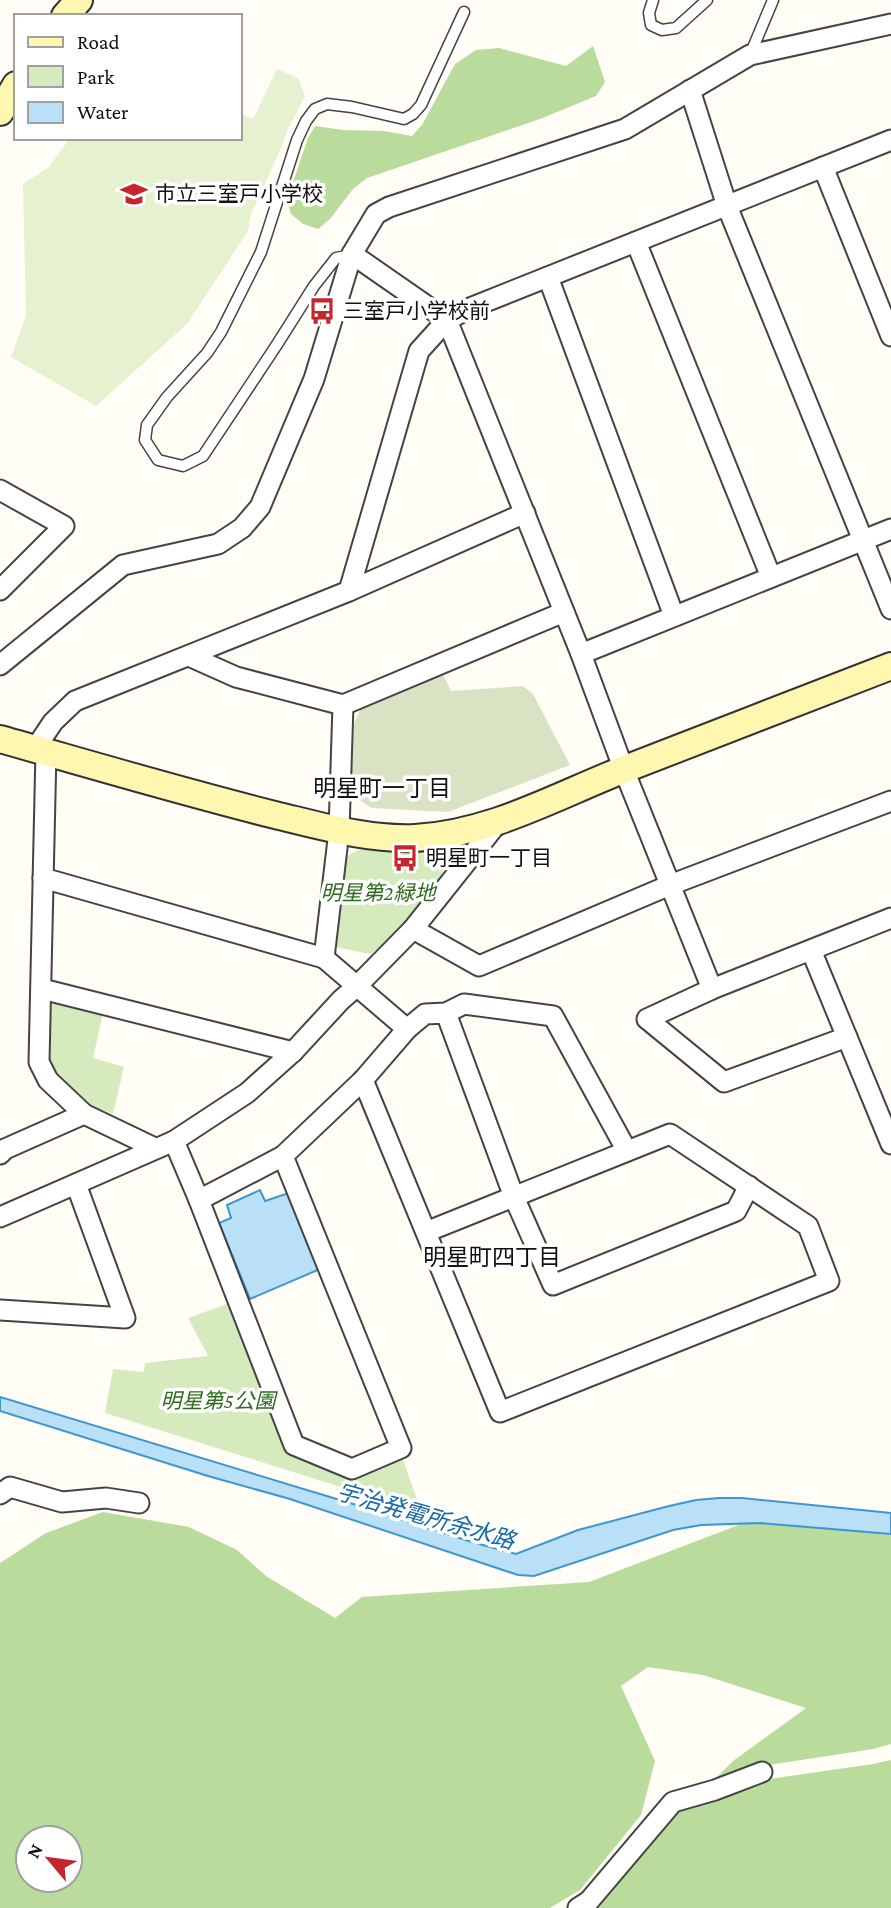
<svg xmlns="http://www.w3.org/2000/svg" width="891" height="1908" font-family="'Crimson Pro','Noto Sans JP',serif">
  <style>
    .green { fill: #d5ebbd }
    .forest { fill: #b9dc9c; fill-rule: evenodd }
    .cemetery { fill: #d9e3c4 }
    .pitch { fill: #e6f2cf }
    .water { fill: #b9e0f7; stroke: #3f96cf; stroke-width: 2 }
    .lines { fill: none; stroke-linecap: round; stroke-linejoin: round }
    .lane-casing { stroke: #444; stroke-width: 13 }
    .street-casing { stroke: #444; stroke-width: 23 }
    .secondary-casing { stroke: #333; stroke-width: 30 }
    .lane { stroke: #fff; stroke-width: 10 }
    .street { stroke: #fff; stroke-width: 19 }
    .secondary { stroke: #fff6b0; stroke-width: 26 }
    .labels { text-anchor: middle; stroke-width: 7; stroke-linejoin: round; paint-order: stroke }
    .poi-label { font-size: 21px; fill: #111; stroke: #fff; text-anchor: start }
    .park-label { font-size: 21px; font-style: italic; fill: #2f6b1f; stroke: #fff }
    .neighbourhood-label { font-size: 23px; fill: #111; stroke: #fff }
    .water-label { font-size: 23px; font-style: italic; fill: #1768a6; stroke: #fff }
  </style>
  <rect width="100%" height="100%" fill="#fffdf5"/>
  <g class="green">
    <path d="M358 850H424L436 856 442 863 443 877 405 926 371 954 335 947 330 940 338 872 347 856Z"/>
    <path d="M53 1000 104 1009 93 1058 124 1067 113 1114 98 1108 61 1087 50 1075 45 1044Z"/>
    <path d="M230 1303 288 1449 356 1475 402 1457 420 1508 392 1503 105 1413 113 1369 144 1372 145 1363 208 1356 188 1318Z"/>
  </g>
  <g class="forest">
    <path d="M593 46 605 82 596 96 540 119 367 178 353 189 330 219 318 229 303 224 291 214 287 200 308 138 315 126 343 130 384 131 412 136 422 125 455 64 476 50 499 48 566 66Z"/>
    <path d="M103 1512 189 1527 237 1550 266 1576 335 1618 362 1597 589 1582 757 1518 891 1535V1744L873 1749 762 1766 715 1779 733 1761 806 1708 703 1675 648 1667 621 1686 655 1761 641 1815 580 1890 550 1908H0V1563L46 1533ZM28 1838H70V1880H28Z"/>
    <path d="M891 1760V1908H598L675 1808 762 1780 873 1764Z"/>
  </g>
  <path class="cemetery" d="M443 674 451 691 523 686 533 694 570 765 448 812 372 808 351 795 354 724 362 705Z"/>
  <path class="pitch" d="M277 69 298 78 305 96 287 131 282 146 251 214 248 231 187 324 96 406 11 357 26 316 23 184 49 167 70 138H240V113L253 119Z"/>
  <g class="water">
    <path d="M260 1190 265 1201 289 1193 320 1269 250 1299 219 1223 231 1218 227 1205Z"/>
    <path d="M0 1397 350 1503 472 1542 516 1554 578 1530 669 1506 696 1500 719 1498H742L891 1513V1534L760 1523 701 1525 673 1530 534 1576 518 1575 290 1499 208 1476 0 1411Z"/>
  </g>
  <g class="lines">
    <defs>
      <g id="lane">
        <path d="M653 0 649 13 651 25 662 30 676 28 707 0"/>
        <path d="M750 55 773 0"/>
        <path d="M351 255 336 258 314 286 276 346 203 456 183 466 158 460 145 440 147 425 167 397 207 353 221 332 261 252 297 140 306 121 315 109 327 104 352 107 404 119 413 114 421 105 464 12"/>
      </g>
      <g id="street">
        <path d="M690 90 727 206 891 609"/>
        <path d="M823 167 891 336"/>
        <path d="M636 242 771 577"/>
        <path d="M352 254 447 320 581 654 624 770 712 989"/>
        <path d="M548 277 674 616"/>
        <path d="M0 490 64 526 0 590"/>
        <path d="M349 591 419 351 447 320 470 308 891 140"/>
        <path d="M581 654 891 529"/>
        <path d="M189 656 236 677 343 705 564 612"/>
        <path d="M0 665 123 565 218 544 242 528 260 507 314 379 352 254 376 214 389 207 625 129 750 55 891 24"/>
        <path d="M343 705 339 831 324 958 407 1029"/>
        <path d="M35 749 53 722 75 701 349 591 525 513"/>
        <path d="M46 751 39 1062 48 1080 84 1114 155 1148"/>
        <path d="M43 878 324 958"/>
        <path d="M413 929 479 966 670 885 891 801"/>
        <path d="M811 950 891 1144"/>
        <path d="M42 989 293 1052"/>
        <path d="M446 1013 514 1197 553 1285 736 1211 749 1186"/>
        <path d="M847 1037 724 1082 647 1019 712 989 891 918"/>
        <path d="M363 1080 500 1412 829 1281 808 1226 670 1134 426 1232"/>
        <path d="M174 1141 199 1200 294 1445 352 1469 401 1448 283 1156"/>
        <path d="M0 1154 5 1149 84 1114"/>
        <path d="M199 1200 283 1156 363 1080 407 1029 425 1014 446 1013 464 1004 553 1016 627 1151"/>
        <path d="M0 1217 174 1141 247 1093 293 1052 341 1000 356 987 413 929 499 821"/>
        <path d="M0 1310 125 1318 76 1184"/>
        <path d="M0 1494 10 1487 62 1502 106 1498 139 1503"/>
        <path d="M578 1908 589 1901 673 1802 715 1790 762 1772"/>
      </g>
      <g id="secondary">
        <path d="M65 16 79 0"/>
        <path d="M0 112 16 85"/>
        <path d="M0 739C92 765 183 792 275 815 321 826 368 840 415 838 491 834 556 796 625 769 714 735 802 700 891 666"/>
      </g>
    </defs>
    <use href="#lane" class="lane-casing"/>
    <use href="#street" class="street-casing"/>
    <use href="#secondary" class="secondary-casing"/>
    <use href="#lane" class="lane"/>
    <use href="#street" class="street"/>
    <use href="#secondary" class="secondary"/>
  </g>
  <defs>
    <symbol id="school-bare" viewBox="-9 -9 18 18"><path d="M0-5L7-2L0 1L-7-2ZM-4 1L0 2.5L4 1V4Q0 6-4 4Z" fill="#c4262e" stroke="#fff" stroke-width="2.5" paint-order="stroke"/></symbol>
    <symbol id="bus-bare" viewBox="-9 -9 18 18"><path d="M-5-6H5V4H4V6H2V4H-2V6H-4V4H-5ZM-3.5-4V0h7V-4ZM-3.5 1.2v1.5H-2V1.2ZM2 1.2v1.5H3.5V1.2Z" fill="#c4262e" stroke="#fff" stroke-width="2.5" paint-order="stroke"/></symbol>
  </defs>
  <g fill-rule="evenodd">
    <use href="#school-bare" x="115" y="175" width="38" height="38"/>
    <use href="#bus-bare" x="303" y="292" width="38" height="38"/>
    <use href="#bus-bare" x="386" y="839" width="38" height="38"/>
  </g>
  <g class="labels">
    <g class="poi-label">
      <text x="155" y="201">市立三室戸小学校</text>
      <text x="343" y="318">三室戸小学校前</text>
      <text x="426" y="865">明星町一丁目</text>
    </g>
    <g class="park-label">
      <text x="378" y="900">明星第2緑地</text>
      <text x="218" y="1408">明星第5公園</text>
    </g>
    <g class="neighbourhood-label">
      <text x="382" y="796">明星町一丁目</text>
      <text x="492" y="1265">明星町四丁目</text>
    </g>
    <g class="water-label">
      <text transform="translate(426 1516) rotate(16)" y="8">宇治発電所余水路</text>
    </g>
  </g>
  <rect x="14" y="14" width="228" height="126" fill="#ffffff" stroke="#a0a0a0" stroke-width="2"/>
  <rect x="28" y="37" width="35" height="10" fill="#fff6b0" stroke="#a0a0a0" stroke-width="2"/>
  <text x="77" y="49" font-size="21" fill="#111111">Road</text>
  <rect x="28" y="66" width="35" height="21" fill="#d5ebbd" stroke="#a0a0a0" stroke-width="2"/>
  <text x="77" y="84" font-size="21" fill="#111111">Park</text>
  <rect x="28" y="102" width="35" height="21" fill="#b9e0f7" stroke="#a0a0a0" stroke-width="2"/>
  <text x="77" y="119" font-size="21" fill="#111111">Water</text>
  <g transform="translate(49 1859) rotate(299)"><circle r="33" fill="#ffffff" stroke="#a0a0a0" stroke-width="2"/>
  <path d="M0-5L12 26L0 18L-12 26Z" fill="#c4262e"/>
  <text y="-10" font-size="19" font-weight="bold" text-anchor="middle" fill="#111111">N</text>
  </g>
</svg>
